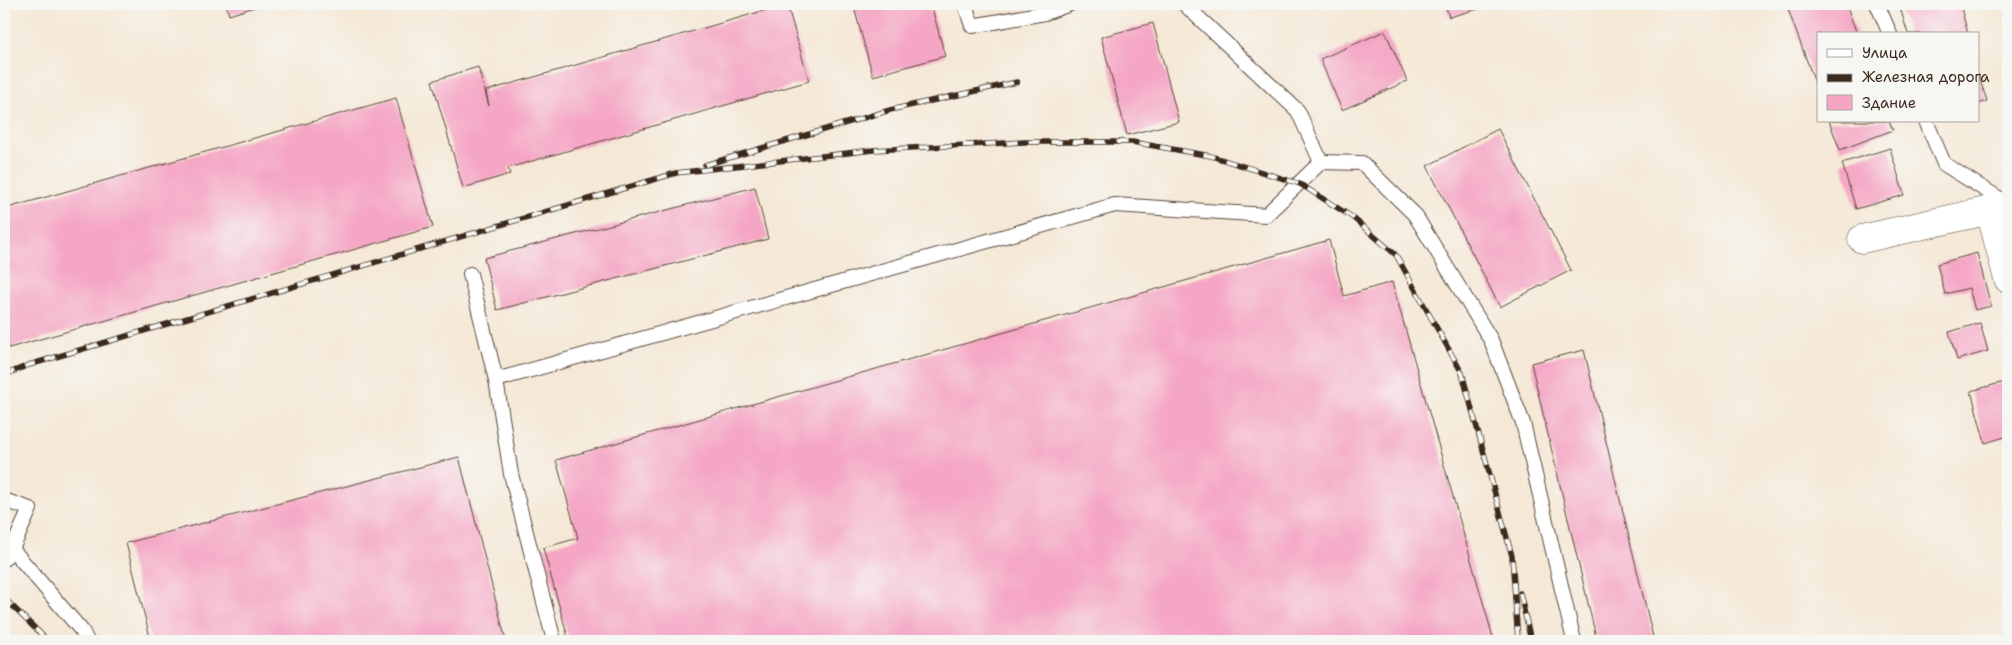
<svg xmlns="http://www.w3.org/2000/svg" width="2012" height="645" font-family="'Shantell Sans',sans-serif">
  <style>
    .building { fill: #f5a6c4 }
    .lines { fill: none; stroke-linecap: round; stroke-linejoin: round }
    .service-casing { stroke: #57463a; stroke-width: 16 }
    .minor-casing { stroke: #57463a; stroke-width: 29 }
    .service { stroke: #fff; stroke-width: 14 }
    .minor { stroke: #fff; stroke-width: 28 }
    .rail-casing { stroke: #3b2a1e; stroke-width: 5.5 }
    .rail { stroke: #f6f6f2; stroke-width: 4; stroke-dasharray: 11; stroke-linecap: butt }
  </style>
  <rect width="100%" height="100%" fill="#f6f6f2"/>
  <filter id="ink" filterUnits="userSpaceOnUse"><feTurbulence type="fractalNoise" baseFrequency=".02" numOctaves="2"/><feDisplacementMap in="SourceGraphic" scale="10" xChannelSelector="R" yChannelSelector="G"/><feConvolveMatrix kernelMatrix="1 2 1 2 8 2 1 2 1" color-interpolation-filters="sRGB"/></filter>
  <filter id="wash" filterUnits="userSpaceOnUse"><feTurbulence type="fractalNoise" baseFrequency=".0096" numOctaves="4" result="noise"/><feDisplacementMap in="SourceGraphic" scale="20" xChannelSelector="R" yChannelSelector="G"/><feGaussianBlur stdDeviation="1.12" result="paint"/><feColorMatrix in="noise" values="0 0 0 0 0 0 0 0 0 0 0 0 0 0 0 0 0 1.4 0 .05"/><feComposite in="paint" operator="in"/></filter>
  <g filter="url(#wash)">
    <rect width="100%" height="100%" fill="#f5e8d6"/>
    <g id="blocks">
      <g class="building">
        <path d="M226 4H264L229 15Z"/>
        <path d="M787 4 809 81 508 168 510 174 463 188 432 81 478 67 489 106 486 91Z"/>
        <path d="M853 4H931L945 56 873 76Z"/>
        <path d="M1445 4H1496L1449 17Z"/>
        <path d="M1786 4H1846L1857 34H1818V91Z"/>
        <path d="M1899 4H1960L1968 34H1908Z"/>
        <path d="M1153 23 1179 122 1127 135 1101 37Z"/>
        <path d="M1385 31 1407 81 1342 110 1320 59Z"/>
        <path d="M1978 74 1987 101 1978 104Z"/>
        <path d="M396 98 433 227 9 348 4 329V209Z"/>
        <path d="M1829 121H1889L1893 130 1840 150Z"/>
        <path d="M1498 129 1571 270 1500 307 1427 166Z"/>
        <path d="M1890 148 1904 195 1856 209 1842 163Z"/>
        <path d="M755 187 768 239 497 310 484 258Z"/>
        <path d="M1329 240 1344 296 1392 282 1494 641H569L543 548 578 538 556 460Z"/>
        <path d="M1977 253 1991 306 1975 310 1969 288 1945 294 1937 264Z"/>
        <path d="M1980 323 1988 351 1957 360 1949 332Z"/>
        <path d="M1584 350 1654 641H1597L1531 363Z"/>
        <path d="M2008 381V436L1985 443 1971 391Z"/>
        <path d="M459 457 506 641H151L126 543Z"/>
      </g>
    </g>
  </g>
  <g filter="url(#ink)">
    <use href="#blocks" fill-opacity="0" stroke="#57463a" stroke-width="1"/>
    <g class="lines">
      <defs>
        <g id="service">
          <path d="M965 4 972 26 1045 13 1070 4"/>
          <path d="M1184 4 1298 111 1321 162"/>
          <path d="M1877 4 1890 34"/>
          <path d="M1926 121 1944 164 2008 204"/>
          <path d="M470 274 496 380 511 474 554 641"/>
          <path d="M496 380 1115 205 1266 215 1321 162 1362 163 1415 215 1491 340 1523 423 1574 641"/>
          <path d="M4 500 30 509 12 549 4 559"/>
          <path d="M12 549 82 631 87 641"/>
        </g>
        <g id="minor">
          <path d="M1990 211 2008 279"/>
          <path d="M1862 239 2008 206"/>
        </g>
      </defs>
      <use href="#service" class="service-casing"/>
      <use href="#minor" class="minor-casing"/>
      <use href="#service" class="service"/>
      <use href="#minor" class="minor"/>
      <defs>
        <g id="rail">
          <path d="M705 165 890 110 1017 82"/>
          <path d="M4 375 29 365 676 173 873 150 1024 142H1132L1211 156 1300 184 1352 217 1396 255 1462 373 1512 556 1518 641"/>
          <path d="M1520 593 1531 641"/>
          <path d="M4 598 48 641"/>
        </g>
      </defs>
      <use href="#rail" class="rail-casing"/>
      <use href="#rail" class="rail"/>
    </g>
  </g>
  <rect width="2012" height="645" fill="none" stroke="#f6f6f2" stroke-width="20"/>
  <rect x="1817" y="32" width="162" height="90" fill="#f6f6f2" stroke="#aba49d"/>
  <rect x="1827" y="49" width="25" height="8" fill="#ffffff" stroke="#aba49d"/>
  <text x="1862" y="58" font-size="15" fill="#3b2a1e">Улица</text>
  <rect x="1827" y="74" width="25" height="8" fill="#3b2a1e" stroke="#aba49d"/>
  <text x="1862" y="82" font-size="15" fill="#3b2a1e">Железная дорога</text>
  <rect x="1827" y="95" width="25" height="15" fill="#f5a6c4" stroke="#aba49d"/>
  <text x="1862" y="108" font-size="15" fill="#3b2a1e">Здание</text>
</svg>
